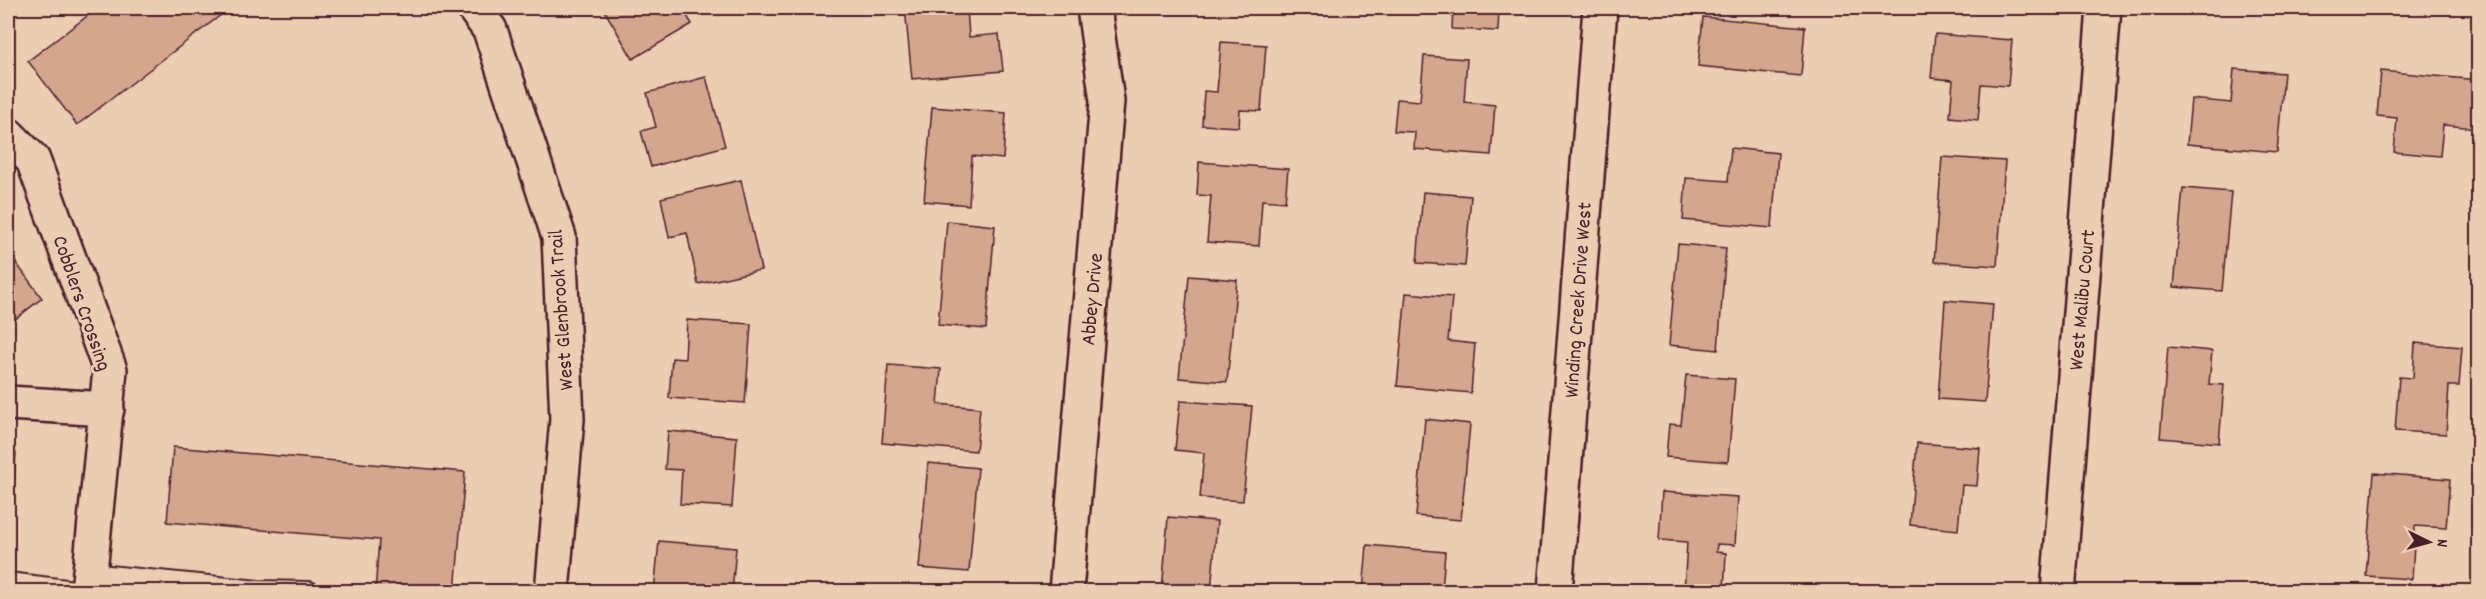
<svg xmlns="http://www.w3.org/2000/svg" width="2486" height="599" font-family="Dekko,sans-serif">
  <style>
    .building { fill: #d5a68e; stroke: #4a1f2b; stroke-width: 1.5 }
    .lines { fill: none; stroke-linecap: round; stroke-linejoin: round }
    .lane-casing { stroke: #4a1f2b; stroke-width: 24 }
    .street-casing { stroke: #4a1f2b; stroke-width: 38 }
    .lane { stroke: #ebceb2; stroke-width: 20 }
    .street { stroke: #ebceb2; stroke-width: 33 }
    .labels { text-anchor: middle; stroke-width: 6; stroke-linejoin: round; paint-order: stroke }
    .street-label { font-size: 21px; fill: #4a1f2b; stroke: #ebceb2 }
  </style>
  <rect width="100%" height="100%" fill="#ebceb2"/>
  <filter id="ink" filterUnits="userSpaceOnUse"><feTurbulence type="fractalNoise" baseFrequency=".0167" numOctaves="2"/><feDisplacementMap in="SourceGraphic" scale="12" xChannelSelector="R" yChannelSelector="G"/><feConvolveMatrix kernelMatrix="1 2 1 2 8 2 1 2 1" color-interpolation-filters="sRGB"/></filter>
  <g filter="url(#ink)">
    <g class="building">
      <path d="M98 8H230L77 125 28 61Z"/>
      <path d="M603 8H682L692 24 633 59Z"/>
      <path d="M905 8H967L969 37 999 34 1003 71 912 79Z"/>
      <path d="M1453 8H1499L1498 31 1452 29Z"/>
      <path d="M1703 17 1805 27 1801 76 1698 66Z"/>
      <path d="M1935 34 2012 40 2008 86 1981 84 1978 120 1950 117 1953 80 1931 78Z"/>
      <path d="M1221 42 1266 45 1261 111 1240 110 1239 127 1202 125 1204 91 1217 92Z"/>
      <path d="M1424 56 1467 59 1464 102 1495 105 1491 155 1414 149 1415 132 1394 131 1397 99 1420 101Z"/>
      <path d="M2234 69 2284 73 2277 152 2187 144 2191 99 2231 103Z"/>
      <path d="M2381 71 2478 80 2476 128 2443 125 2440 156 2394 152 2397 118 2377 116Z"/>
      <path d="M706 77 725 146 651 167 641 131 656 127 647 93Z"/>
      <path d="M932 107 1006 113 1003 159 972 156 969 205 924 201Z"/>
      <path d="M1731 148 1778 153 1772 228 1683 220 1686 178 1728 181Z"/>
      <path d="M1942 157 2005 161 1997 266 1934 262Z"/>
      <path d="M1199 162 1288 169 1285 202 1262 200 1259 246 1207 242 1211 196 1197 195Z"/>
      <path d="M741 180 761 270 698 284 687 233 669 237 661 198Z"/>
      <path d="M2183 188 2231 192 2222 291 2174 287Z"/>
      <path d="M1423 192 1471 196 1465 266 1417 263Z"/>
      <path d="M947 221 995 226 986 329 938 325Z"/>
      <path d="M1678 244 1726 248 1718 350 1669 345Z"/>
      <path d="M8 252 42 298 8 325Z"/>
      <path d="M1189 276 1237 280 1227 382 1179 378Z"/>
      <path d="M1406 293 1452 297 1448 341 1475 344 1471 393 1397 386Z"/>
      <path d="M1945 300 1993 304 1985 402 1938 399Z"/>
      <path d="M687 320 751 324 745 403 669 398 672 358 685 359Z"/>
      <path d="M2415 343 2462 347 2459 386H2449L2446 434 2395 431 2399 377 2413 378Z"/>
      <path d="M2168 347 2212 351 2209 384 2224 385 2219 443 2160 438Z"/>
      <path d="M888 365 941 369 938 404 980 408 976 451 882 443Z"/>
      <path d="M1686 375 1735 379 1728 462 1666 457 1669 424 1681 425Z"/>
      <path d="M1180 401 1252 406 1243 501 1200 498 1204 453 1175 450Z"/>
      <path d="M1425 419 1470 424 1461 520 1416 516Z"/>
      <path d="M668 431 737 437 732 507 680 504 682 470 665 469Z"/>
      <path d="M1917 443 1980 448 1977 486 1962 485 1958 530 1910 525Z"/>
      <path d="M173 447 465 472 455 592H375L379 540 167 522Z"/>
      <path d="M8 453H16L9 537H8Z"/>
      <path d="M928 463 978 468 969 572 919 568Z"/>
      <path d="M2374 473 2450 479 2446 528 2415 526 2412 579 2366 576Z"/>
      <path d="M1662 492 1738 497 1735 545 1717 544 1716 552 1726 553 1724 592H1684L1687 542 1659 540Z"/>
      <path d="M1168 517 1217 521 1211 592H1162Z"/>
      <path d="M659 541 736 548 732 592H654Z"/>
      <path d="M1367 545 1445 552 1442 592H1363Z"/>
    </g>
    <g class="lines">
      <defs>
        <g id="lane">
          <path d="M89 574 258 591 309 592"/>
          <path d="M8 583 83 592"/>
        </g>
        <g id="street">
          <path d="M474 8 490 30 559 237 567 419 552 592"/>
          <path d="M8 135 33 160 110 370 88 592"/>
          <path d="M8 403 107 409"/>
          <path d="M1066 592 1107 101 1094 8"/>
          <path d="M1555 592 1600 8"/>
          <path d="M2058 592 2104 8"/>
        </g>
      </defs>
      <use href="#lane" class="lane-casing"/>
      <use href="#street" class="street-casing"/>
      <use href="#lane" class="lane"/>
      <use href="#street" class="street"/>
    </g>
  </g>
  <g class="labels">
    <g class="street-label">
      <text transform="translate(1091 299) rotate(-85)" y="7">Abbey Drive</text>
      <text transform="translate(1577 300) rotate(-86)" y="7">Winding Creek Drive West</text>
      <text transform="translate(2081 300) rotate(-85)" y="7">West Malibu Court</text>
      <text transform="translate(83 303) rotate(71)" y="7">Cobblers Crossing</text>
      <text transform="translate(560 310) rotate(-94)" y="7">West Glenbrook Trail</text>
    </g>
  </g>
  <rect width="2486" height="599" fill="none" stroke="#ebceb2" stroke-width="30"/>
  <rect x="15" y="15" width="2456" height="569" fill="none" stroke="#4a1f2b" stroke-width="2" filter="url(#ink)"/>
  <g transform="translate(2429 542) rotate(95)" stroke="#ebceb2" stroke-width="4.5" paint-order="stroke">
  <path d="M0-4.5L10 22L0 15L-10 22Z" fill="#4a1f2b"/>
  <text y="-9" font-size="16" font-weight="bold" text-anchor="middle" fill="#4a1f2b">N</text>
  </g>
</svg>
